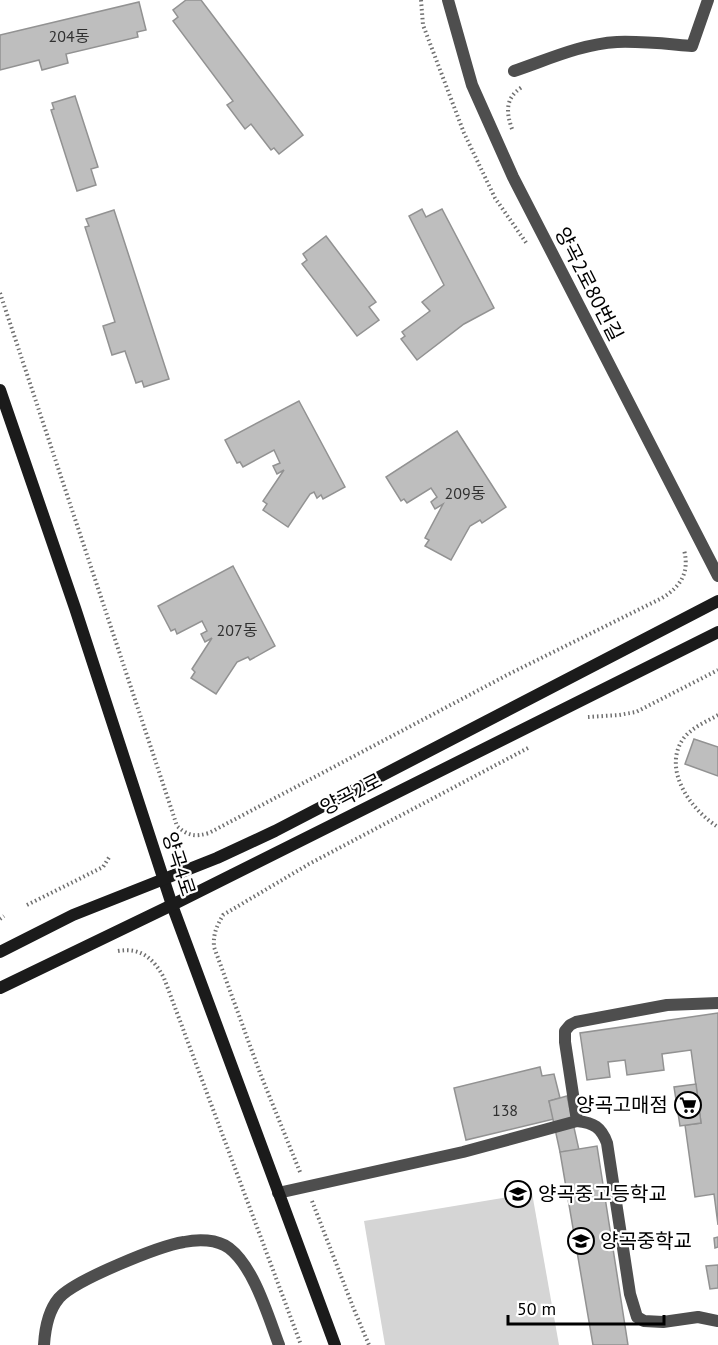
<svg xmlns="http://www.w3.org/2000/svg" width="718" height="1345" font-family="'PT Sans','Noto Sans KR',sans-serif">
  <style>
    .green { fill: #d5d5d5 }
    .building { fill: #bebebe; stroke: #929292; stroke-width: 1.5 }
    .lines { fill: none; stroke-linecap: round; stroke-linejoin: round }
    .path { stroke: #707070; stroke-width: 4; stroke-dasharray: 1.5 3; stroke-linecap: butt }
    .lane { stroke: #4e4e4e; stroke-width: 12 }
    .street { stroke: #4e4e4e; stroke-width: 12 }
    .secondary { stroke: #1b1b1b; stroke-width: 12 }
    .labels { text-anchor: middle; stroke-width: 4.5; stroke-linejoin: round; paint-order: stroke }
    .number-label { font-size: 16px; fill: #303030 }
    .street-label { font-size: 20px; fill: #000; stroke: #fff }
    .poi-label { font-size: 20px; fill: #000; stroke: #fff; text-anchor: start }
  </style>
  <rect width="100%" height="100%" fill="#fff"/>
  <path class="green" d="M532 1193 559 1345H385L364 1221Z"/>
  <g class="building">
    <path d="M186 0H201L303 135 279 154 274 148 271 150 251 124 245 129 227 105 233 101 173 21 178 17 173 10Z"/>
    <path d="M139 2 146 30 137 32 138 37 66 54 68 63 42 70 39 60 0 70V35Z"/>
    <path d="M75 96 98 167 91 169 96 185 77 191 51 110 54 109 52 103Z"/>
    <path d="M422 209 426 217 442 209 494 308 464 324 417 360 401 339 405 336 402 332 430 311 422 302 444 285 409 216Z"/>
    <path d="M114 210 169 379 144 387 142 381 136 383 125 351 112 355 103 326 115 322 85 227 89 226 86 219Z"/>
    <path d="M326 236 376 302 369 307 379 320 357 336 302 264 307 260 303 254Z"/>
    <path d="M299 401 345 487 323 499 321 495 317 498 314 492 310 494 288 527 263 510 267 504 263 501 284 470 277 474 273 466 280 463 274 450 243 467 240 462 237 463 225 440Z"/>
    <path d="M457 431 506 507 482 523 480 520 470 526 451 560 425 546 429 540 425 538 443 504 435 509 431 502 437 497 431 488 407 503 404 499 401 501 386 477Z"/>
    <path d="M233 566 275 646 250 660 248 657 237 662 216 694 191 678 195 672 192 669 212 638 205 642 201 634 207 631 202 621 177 634 175 629 171 631 158 606Z"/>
    <path d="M694 739 718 747V776L685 764Z"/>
    <path d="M718 1013V1225L714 1194 695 1197 685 1125 701 1123 691 1050 662 1054 664 1070 627 1075 625 1060 608 1062 610 1077 587 1080 580 1033Z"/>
    <path d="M540 1067 542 1076 554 1074 560 1098 549 1101 554 1119 466 1140 454 1088Z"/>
    <path d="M696 1084 701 1123 680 1126 674 1087Z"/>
    <path d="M567 1096 579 1150 560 1152 549 1101Z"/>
    <path d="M597 1146 628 1345H593L560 1152Z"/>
    <path d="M718 1237V1247L715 1248 714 1238Z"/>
    <path d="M718 1265V1288L710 1289 706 1266Z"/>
  </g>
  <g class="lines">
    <g class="path">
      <path d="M421 0 423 25 464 133 495 198 527 244"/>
      <path d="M512 129C506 112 505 98 522 87"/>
      <path d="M0 293 177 826C188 836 195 837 209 833L509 674 662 598C680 587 690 573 684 550"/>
      <path d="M718 715C706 722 692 727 683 739 662 770 691 810 718 827"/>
      <path d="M588 717 619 715 636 712 718 670"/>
      <path d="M27 905 103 867 110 856"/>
      <path d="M0 919 4 916"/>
      <path d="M118 951C141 947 154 959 164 978L301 1345"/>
      <path d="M300 1172 260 1073 214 947C213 933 217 926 223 915L309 864 528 748"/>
      <path d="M312 1201 353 1307 369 1345"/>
    </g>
    <g class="lane">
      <path d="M577 1121C594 1123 601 1127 607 1143L630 1294 637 1317 644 1321 663 1322 698 1317 718 1321"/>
      <path d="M278 1193 463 1152 577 1121 565 1042V1031L570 1025 576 1022 667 1005 718 1003"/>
      <path d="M44 1345C45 1328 48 1311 59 1298 75 1280 159 1246 184 1242 198 1239 217 1239 229 1248 254 1267 268 1316 279 1345"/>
    </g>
    <g class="street">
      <path d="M448 0 472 85 513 177 718 576"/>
      <path d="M514 71C547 60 581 44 617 42 642 41 667 44 692 46L708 0"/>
    </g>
    <g class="secondary">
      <path d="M0 390 75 608 172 905 335 1345"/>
      <path d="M0 952 73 915 217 858 275 831 718 601"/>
      <path d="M0 988 172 905 718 632"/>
    </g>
  </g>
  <defs>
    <symbol id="supermarket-ring" viewBox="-11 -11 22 22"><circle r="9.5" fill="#fff" stroke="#000" stroke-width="1.5"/><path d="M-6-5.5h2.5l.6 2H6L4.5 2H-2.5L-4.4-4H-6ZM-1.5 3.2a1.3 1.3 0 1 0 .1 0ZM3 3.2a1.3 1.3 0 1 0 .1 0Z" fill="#000"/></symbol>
    <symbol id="school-ring" viewBox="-11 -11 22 22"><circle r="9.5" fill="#fff" stroke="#000" stroke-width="1.5"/><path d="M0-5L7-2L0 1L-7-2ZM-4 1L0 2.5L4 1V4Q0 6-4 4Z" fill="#000"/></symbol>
  </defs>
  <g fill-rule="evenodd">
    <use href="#supermarket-ring" x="673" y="1090" width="30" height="30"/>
    <use href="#school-ring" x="503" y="1179" width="30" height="30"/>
    <use href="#school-ring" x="566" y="1226" width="30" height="30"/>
  </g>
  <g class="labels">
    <g class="number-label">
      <text x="69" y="42">204동</text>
      <text x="465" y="499">209동</text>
      <text x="237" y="636">207동</text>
      <text x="505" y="1116">138</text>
    </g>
    <g class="street-label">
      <text transform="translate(589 284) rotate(63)" y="7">양곡2로80번길</text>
      <text transform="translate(351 794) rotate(-27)" y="7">양곡2로</text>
      <text transform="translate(179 864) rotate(72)" y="7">양곡4로</text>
    </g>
    <g class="poi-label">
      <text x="668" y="1112" text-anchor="end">양곡고매점</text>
      <text x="538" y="1201">양곡중고등학교</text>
      <text x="600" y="1248">양곡중학교</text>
    </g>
  </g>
  <path d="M508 1315v9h156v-9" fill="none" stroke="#000000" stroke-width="3"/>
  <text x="517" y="1315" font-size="18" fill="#000000" stroke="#ffffff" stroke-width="4.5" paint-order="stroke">50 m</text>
</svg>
